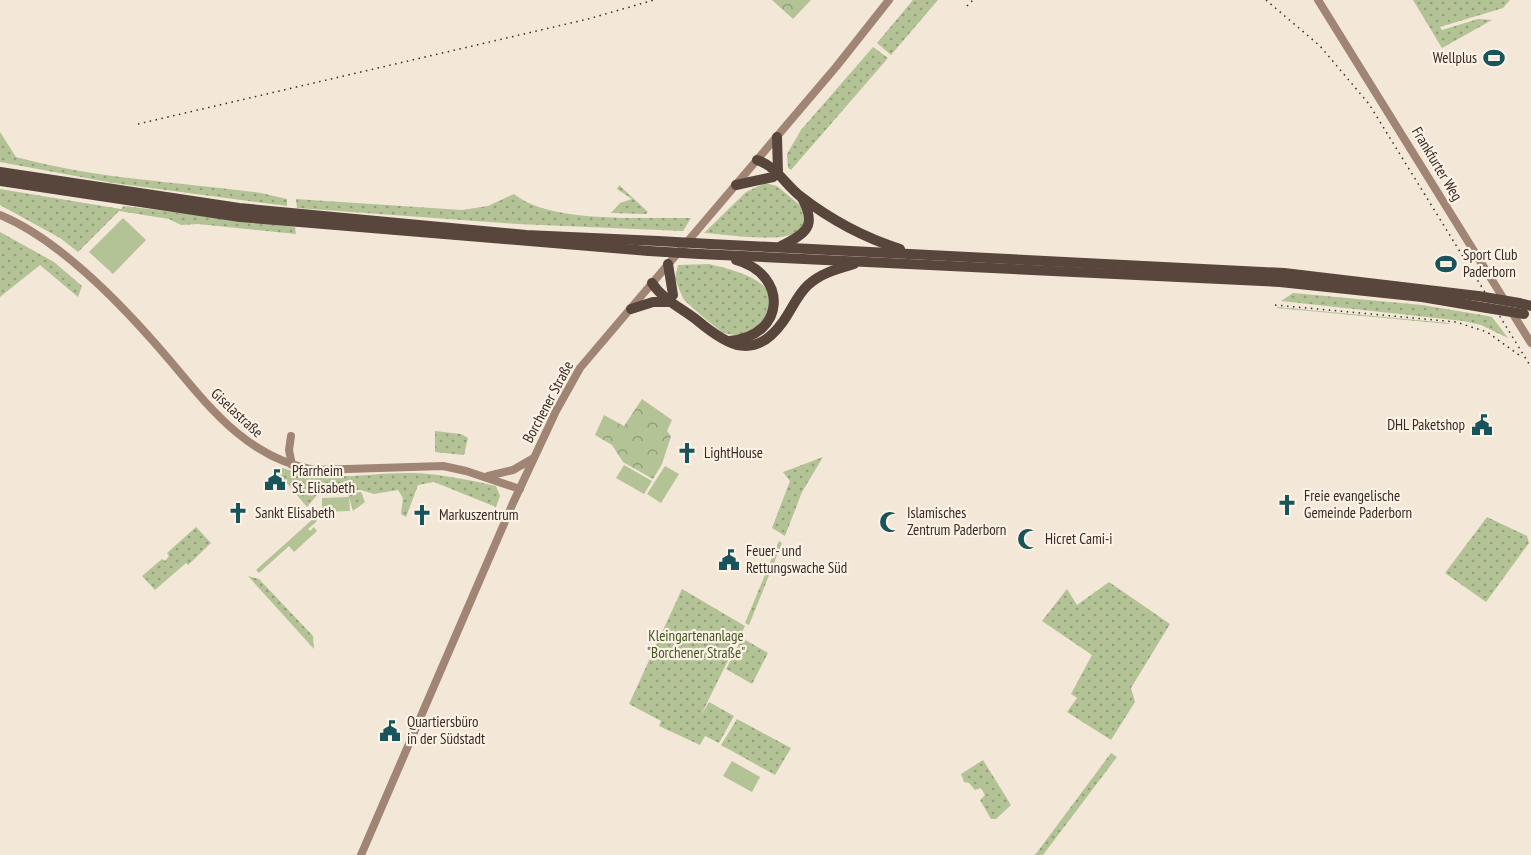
<svg xmlns="http://www.w3.org/2000/svg" width="1531" height="855" font-family="'PT Sans Narrow',sans-serif">
  <style>
    .green { fill: url(#green-dots) }
    .forest { fill: url(#forest-crowns) }
    .pitch { fill: #b3c396 }
    .lines { fill: none; stroke-linecap: round; stroke-linejoin: round }
    .secondary { stroke: #a08574; stroke-width: 8 }
    .highway { stroke: #58453c; stroke-width: 10 }
    .rail { stroke: #362b25; stroke-width: 1.5; stroke-dasharray: 1.5 4.5; stroke-linecap: butt }
    .highway-bridge { stroke: #58453c; stroke-width: 10 }
    .labels { text-anchor: middle; stroke-width: 4.5; stroke-linejoin: round; paint-order: stroke }
    .poi-label { font-size: 15px; fill: #362b25; stroke: #fbf1e4; text-anchor: start }
    .street-label { font-size: 15px; fill: #362b25; stroke: #fbf1e4 }
    .park-label { font-size: 15px; fill: #445727; stroke: #fbf1e4 }
  </style>
  <defs>
    <pattern id="green-dots" width="8" height="8" patternUnits="userSpaceOnUse" patternTransform="scale(1.5)"><rect width="8" height="8" fill="#b3c396"/><path d="M2 2h.1M6 6h.1" fill="none" stroke="#929f7a" stroke-width="1.8" stroke-linecap="round"/></pattern>
    <pattern id="forest-crowns" width="20" height="18" patternUnits="userSpaceOnUse" patternTransform="scale(1.5)"><rect width="20" height="18" fill="#b3c396"/><path d="M2 6a3 3 0 1 1 6 0M12 15a3 3 0 1 1 6 0" fill="none" stroke="#929f7a"/></pattern>
  </defs>
  <rect width="100%" height="100%" fill="#f3e7d7"/>
  <g class="green">
    <path d="M913 0H938L891 55 877 43Z"/>
    <path d="M1413 0H1510L1503 8 1440 27 1442 30 1478 19 1492 20 1442 48Z"/>
    <path d="M873 47 888 58 791 170 788 168 787 154 801 130Z"/>
    <path d="M0 132 16 157C96 179 180 182 261 193L287 199V206L113 183 0 162Z"/>
    <path d="M765 183 777 186 801 206C803 214 806 222 801 229 788 245 725 234 704 233L746 192Z"/>
    <path d="M619 185 648 212 646 214 611 213 620 203 632 199 617 189Z"/>
    <path d="M0 189 121 209 124 206 295 227 296 234 198 224 181 225 169 219 119 211 78 252 60 238 0 205Z"/>
    <path d="M514 194C550 224 644 217 691 218L683 231 518 224 297 208 296 199 462 210 488 206Z"/>
    <path d="M0 232 54 262 82 286 78 297 40 265 0 297Z"/>
    <path d="M709 264C728 269 781 279 769 310 766 317 761 323 757 330L739 336 723 333 703 317 684 300 679 289 675 278 678 265Z"/>
    <path d="M1293 293 1422 305 1488 316 1492 317 1508 338 1481 325 1463 321 1281 301Z"/>
    <path d="M1277 307 1449 323V324L1277 308Z"/>
    <path d="M435 431 461 434 468 438 464 455 435 452Z"/>
    <path d="M823 457 802 492 785 536 772 528 790 481 783 472Z"/>
    <path d="M283 468C325 484 369 472 413 473 441 474 469 480 496 486L500 496 496 507 434 482 418 485 406 517 401 514 403 498 398 490 374 494 361 490H348V493L361 492 365 502 353 511 348 494 317 495 307 507 275 469Z"/>
    <path d="M1487 517 1527 536 1529 543 1486 602 1445 573Z"/>
    <path d="M196 527 211 543 188 565 186 563 155 590 142 576 162 559 165 561 169 556 167 553Z"/>
    <path d="M779 541 782 543 749 625 745 623Z"/>
    <path d="M248 576 259 579 313 636 314 649Z"/>
    <path d="M1109 582 1170 624 1131 688 1135 702 1111 740 1067 712 1077 698 1071 694 1092 655 1042 621 1067 589 1077 605Z"/>
    <path d="M682 589 745 626 701 715 709 702 734 716 719 743 705 736 700 745 659 726 661 721 629 704Z"/>
    <path d="M742 638 768 653 752 684 726 669Z"/>
    <path d="M737 719 791 748 775 775 721 745Z"/>
    <path d="M1111 753 1117 757 1043 855H1035Z"/>
    <path d="M983 760 1011 805 996 819H991L980 800 985 795 981 788 975 790 969 783 964 782 961 774Z"/>
  </g>
  <g class="forest">
    <path d="M772 0H811L793 19Z"/>
    <path d="M642 399 672 420 667 431 671 436 662 464 653 479 623 462 612 445 595 435 604 415 624 426Z"/>
  </g>
  <g class="pitch">
    <path d="M123 218 146 240 113 274 89 252Z"/>
    <path d="M624 465 652 481 644 494 616 478Z"/>
    <path d="M665 466 679 474 661 503 647 494Z"/>
    <path d="M349 497 350 511 322 512V498Z"/>
    <path d="M314 518 317 521 308 529 310 531 314 527 317 531 294 552 289 546 259 573 256 570Z"/>
    <path d="M732 761 760 777 752 792 723 776Z"/>
  </g>
  <g class="lines">
    <g class="secondary">
      <path d="M1318 0 1505 301"/>
      <path d="M0 215C63 241 129 312 172 363 212 411 250 459 315 470L443 466 466 471 520 489"/>
      <path d="M1511 311 1531 343"/>
      <path d="M291 436 289 450 292 465"/>
      <path d="M488 476 513 470 532 459"/>
      <path d="M361 855 513 503 556 411 580 368 836 67 889 0"/>
    </g>
    <g class="highway">
      <path d="M777 137 778 173"/>
      <path d="M757 160C776 166 785 184 800 196 831 220 862 237 900 249"/>
      <path d="M0 172 239 208 526 235 658 241"/>
      <path d="M0 181 240 217 649 251"/>
      <path d="M736 185 773 177"/>
      <path d="M710 244 1284 273 1478 296"/>
      <path d="M781 246C807 233 817 226 802 198"/>
      <path d="M700 254 1280 282 1422 297 1487 308"/>
      <path d="M668 264 673 295"/>
      <path d="M652 283C664 301 682 308 698 321 728 346 754 361 782 323 791 311 797 295 808 285 821 273 837 269 854 264"/>
      <path d="M1519 303 1531 306"/>
      <path d="M631 309 653 302H670"/>
      <path d="M729 341C787 336 788 274 736 260"/>
    </g>
    <g class="rail">
      <path d="M1266 0 1320 46 1369 104 1531 367"/>
      <path d="M967 6 973 0"/>
      <path d="M138 124 588 19 654 0"/>
      <path d="M1275 305 1456 322 1487 332 1519 355"/>
    </g>
    <g class="highway-bridge">
      <path d="M658 241 710 244"/>
      <path d="M649 251 700 254"/>
      <path d="M1478 296 1519 303"/>
      <path d="M1487 308 1524 314"/>
    </g>
  </g>
  <defs>
    <symbol id="stadium-bare" viewBox="-9 -9 18 18"><path d="M0-5a6.5 5 0 1 0 0 10a6.5 5 0 1 0 0-10ZM-3.5-1.8h7v3.6h-7Z" fill="#17555b" stroke="#fbf1e4" stroke-width="2.5" paint-order="stroke"/></symbol>
    <symbol id="civic-bare" viewBox="-9 -9 18 18"><path d="M-.6-6.5H3V-4.5H.6V-3L4-1V1h2V6H-6V1h2V-1L-.6-3ZM-1.2 2.5V6h2.4V2.5Z" fill="#17555b" stroke="#fbf1e4" stroke-width="2.5" paint-order="stroke"/></symbol>
    <symbol id="church-bare" viewBox="-9 -9 18 18"><path d="M-1.2-6h2.4v3.5h3.3v2.4h-3.3V6h-2.4V-.1h-3.3v-2.4h3.3Z" fill="#17555b" stroke="#fbf1e4" stroke-width="2.5" paint-order="stroke"/></symbol>
    <symbol id="mosque-bare" viewBox="-9 -9 18 18"><path d="M3.5-4.9A6 6 0 1 0 3.5 4.9A5 5 0 1 1 3.5-4.9Z" fill="#17555b" stroke="#fbf1e4" stroke-width="2.5" paint-order="stroke"/></symbol>
  </defs>
  <g fill-rule="evenodd">
    <use href="#stadium-bare" x="1479" y="43" width="30" height="30"/>
    <use href="#stadium-bare" x="1431" y="249" width="30" height="30"/>
    <use href="#civic-bare" x="1467" y="410" width="30" height="30"/>
    <use href="#church-bare" x="672" y="438" width="30" height="30"/>
    <use href="#civic-bare" x="260" y="465" width="30" height="30"/>
    <use href="#church-bare" x="1272" y="490" width="30" height="30"/>
    <use href="#church-bare" x="223" y="498" width="30" height="30"/>
    <use href="#church-bare" x="407" y="500" width="30" height="30"/>
    <use href="#mosque-bare" x="875" y="507" width="30" height="30"/>
    <use href="#mosque-bare" x="1013" y="524" width="30" height="30"/>
    <use href="#civic-bare" x="714" y="545" width="30" height="30"/>
    <use href="#civic-bare" x="375" y="716" width="30" height="30"/>
  </g>
  <g class="labels">
    <g class="poi-label">
      <text x="1477" y="63" text-anchor="end">Wellplus</text>
      <text x="1463" y="260">Sport Club<tspan x="1463" dy="17">Paderborn</tspan></text>
      <text x="1465" y="430" text-anchor="end">DHL Paketshop</text>
      <text x="704" y="458">LightHouse</text>
      <text x="292" y="476">Pfarrheim<tspan x="292" dy="17">St. Elisabeth</tspan></text>
      <text x="1304" y="501">Freie evangelische<tspan x="1304" dy="17">Gemeinde Paderborn</tspan></text>
      <text x="255" y="518">Sankt Elisabeth</text>
      <text x="907" y="518">Islamisches<tspan x="907" dy="17">Zentrum Paderborn</tspan></text>
      <text x="439" y="520">Markuszentrum</text>
      <text x="1045" y="544">Hicret Cami-i</text>
      <text x="746" y="556">Feuer- und<tspan x="746" dy="17">Rettungswache Süd</tspan></text>
      <text x="407" y="727">Quartiersbüro<tspan x="407" dy="17">in der Südstadt</tspan></text>
    </g>
    <g class="street-label">
      <text transform="translate(1437 164) rotate(59)" y="5">Frankfurter Weg</text>
      <text transform="translate(548 402) rotate(-62)" y="5">Borchener Straße</text>
      <text transform="translate(237 413) rotate(43)" y="5">Giselastraße</text>
    </g>
    <g class="park-label">
      <text x="696" y="641">Kleingartenanlage<tspan x="696" dy="17">"Borchener Straße"</tspan></text>
    </g>
  </g>
</svg>
